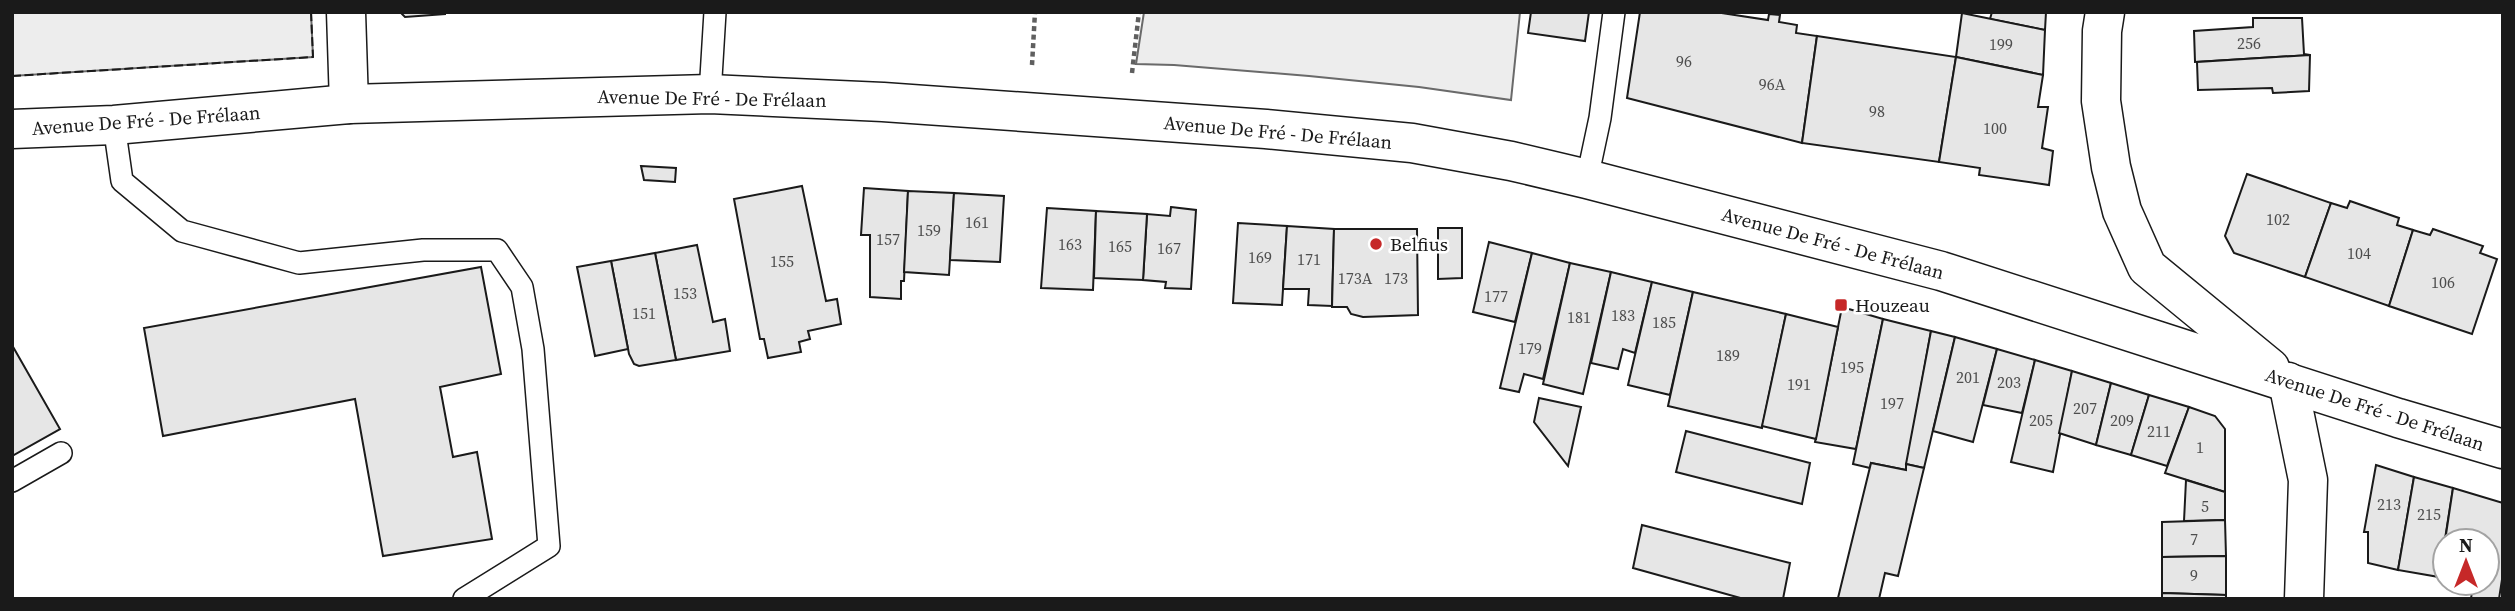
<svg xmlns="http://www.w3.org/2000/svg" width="2515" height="611" font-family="'Source Serif 4',serif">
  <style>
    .built { fill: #ededed; stroke: #6a6a6a; stroke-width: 2 }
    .building { fill: #e6e6e6; stroke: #1a1a1a; stroke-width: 2 }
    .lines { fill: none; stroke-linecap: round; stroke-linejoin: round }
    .lane-casing { stroke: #1a1a1a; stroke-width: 24 }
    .street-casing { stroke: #1a1a1a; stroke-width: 41 }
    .secondary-casing { stroke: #1a1a1a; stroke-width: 41 }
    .path { stroke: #5f5f5f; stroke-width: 4.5; stroke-dasharray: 5 3.5; stroke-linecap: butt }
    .lane { stroke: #fff; stroke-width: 21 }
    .street { stroke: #fff; stroke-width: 38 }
    .secondary { stroke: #fff; stroke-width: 38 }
    .fence { stroke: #1a1a1a; stroke-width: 2; stroke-dasharray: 9 3.5; stroke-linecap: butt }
    .poi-dot { fill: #c62828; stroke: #fff; stroke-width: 2.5 }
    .labels { text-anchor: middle; stroke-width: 5; stroke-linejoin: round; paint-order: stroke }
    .number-label { font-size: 16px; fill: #4d4d4d }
    .street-label { font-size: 19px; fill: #1a1a1a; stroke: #fff }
    .poi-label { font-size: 19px; fill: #1a1a1a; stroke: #fff; text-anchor: start }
  </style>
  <rect width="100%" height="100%" fill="#fff"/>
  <g class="built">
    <path d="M12 12H311L313 57 12 76Z"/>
    <path d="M1144 12H1520L1511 100 1419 87 1309 76 1174 65 1136 64Z"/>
  </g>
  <g class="building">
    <path d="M400 12H445V14L405 17Z"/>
    <path d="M1531 12H1589L1585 41 1528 33Z"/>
    <path d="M1640 12H1715L1768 20 1769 14 1780 15 1779 22 1797 25 1796 33 1817 36 1802 143 1627 98Z"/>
    <path d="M1992 12H2046L2045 30 1990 19Z"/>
    <path d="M1962 13 2045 30 2043 75 1956 57Z"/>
    <path d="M2253 18H2302L2304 54 2310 55 2195 62 2194 31 2253 27Z"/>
    <path d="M1817 36 1956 57 1939 162 1802 143Z"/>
    <path d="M2310 55 2309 91 2273 93 2272 88 2198 90 2197 62Z"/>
    <path d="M1956 57 2043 75 2038 107H2048L2042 148 2053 151 2049 185 1979 175 1980 168 1939 162Z"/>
    <path d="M641 166 676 168 675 182 644 180Z"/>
    <path d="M2247 174 2331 203 2305 277 2234 253 2225 236Z"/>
    <path d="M802 186 826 301 837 299 841 324 808 331 810 339 799 342 801 352 768 358 764 339H760L734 199Z"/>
    <path d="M864 188 908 191 904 281H901V299L870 297V235H861Z"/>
    <path d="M908 191 954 193 949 275 904 272Z"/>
    <path d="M954 193 1004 196 1000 262 950 260Z"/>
    <path d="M2350 201 2399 218 2397 225 2413 230 2389 306 2305 277 2331 203 2347 208Z"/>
    <path d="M1171 207 1196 210 1191 289 1165 288 1166 282 1143 280 1147 214 1170 216Z"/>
    <path d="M1047 208 1096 211 1093 290 1041 288Z"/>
    <path d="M1096 211 1147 214 1143 280 1094 278Z"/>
    <path d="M1238 223 1287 226 1282 305 1233 303Z"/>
    <path d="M1287 226 1334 229 1332 306 1308 305 1309 289H1283Z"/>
    <path d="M1438 228H1462V278L1438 279Z"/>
    <path d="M1334 229H1417L1418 315 1363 317 1351 314 1347 307H1332Z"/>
    <path d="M2433 229 2483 246 2480 253 2497 259 2472 334 2389 306 2413 230 2430 235Z"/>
    <path d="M1489 242 1532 253 1515 322 1473 312Z"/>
    <path d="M697 245 713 322 725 319 730 351 676 360 655 253Z"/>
    <path d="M655 253 676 360 639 366 634 364 629 354 611 261Z"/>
    <path d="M1532 253 1570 263 1543 379 1524 374 1519 392 1500 388Z"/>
    <path d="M611 261 628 349 595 356 577 267Z"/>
    <path d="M1570 263 1611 272 1583 394 1543 384Z"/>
    <path d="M481 267 501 374 440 387 453 457 477 452 492 539 383 556 355 399 163 436 144 328Z"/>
    <path d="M1611 272 1652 282 1635 353 1623 349 1618 369 1591 363Z"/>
    <path d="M1652 282 1693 292 1670 395 1628 385Z"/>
    <path d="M1693 292 1786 314 1762 428 1668 406Z"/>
    <path d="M1842 307 1883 319 1856 449 1815 442Z"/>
    <path d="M1786 314 1838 327 1816 439 1762 426Z"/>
    <path d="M1883 319 1931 331 1906 470 1871 463 1870 468 1853 464Z"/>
    <path d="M1931 331 1955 337 1924 468 1906 464Z"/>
    <path d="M1955 337 1997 349 1973 442 1933 431Z"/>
    <path d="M12 345 60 429 12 456Z"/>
    <path d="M1997 349 2035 360 2022 413 1983 405Z"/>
    <path d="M2035 360 2072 371 2053 472 2011 462Z"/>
    <path d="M2072 371 2111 383 2096 445 2059 433Z"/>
    <path d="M2111 383 2149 395 2131 455 2096 445Z"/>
    <path d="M2149 395 2189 407 2167 466 2131 455Z"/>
    <path d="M1539 398 1581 407 1568 466 1534 422Z"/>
    <path d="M2189 407 2215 416 2225 429V492L2165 473Z"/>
    <path d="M1686 431 1810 463 1802 504 1676 472Z"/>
    <path d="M1871 463 1906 470V464L1924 468 1898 576 1885 573 1879 599H1842L1838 598Z"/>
    <path d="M2376 465 2414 477 2398 570 2368 563V532H2364Z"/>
    <path d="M2414 477 2453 488 2439 577 2398 570Z"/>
    <path d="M2186 480 2225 492V520L2184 521Z"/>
    <path d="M2453 488 2503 503V573L2499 599H2471L2473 583H2487V541H2445Z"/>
    <path d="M2225 520 2226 556 2162 557V522Z"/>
    <path d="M1642 525 1790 563 1783 599H1744L1633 568Z"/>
    <path d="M2226 556V595L2162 593V557Z"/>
    <path d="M2162 593 2226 595V599H2162Z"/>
  </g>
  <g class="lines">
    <defs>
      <g id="lane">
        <path d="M710 94 715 12"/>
        <path d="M114 125 122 181 182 231 299 263 423 250H497L522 287 533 349 549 546 464 599"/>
        <path d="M1587 179 1600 118 1614 12"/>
        <path d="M12 481 61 453"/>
      </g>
      <path id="street" d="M346 12 349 104"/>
      <g id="secondary">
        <path d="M2105 12 2102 31 2101 101 2111 167 2122 211 2147 267 2270 368"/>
        <path d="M12 129 114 125 349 104 710 94 883 102 1266 129 1412 143 1511 161 1587 179 1941 271 2398 418 2503 449"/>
        <path d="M2288 382 2308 480 2304 599"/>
      </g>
    </defs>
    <use href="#lane" class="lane-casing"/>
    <use href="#street" class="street-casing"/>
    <use href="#secondary" class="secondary-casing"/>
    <g class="path">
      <path d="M1032 65 1035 12"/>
      <path d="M1132 73 1139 12"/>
    </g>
    <use href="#lane" class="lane"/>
    <use href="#street" class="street"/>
    <use href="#secondary" class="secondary"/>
    <path class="fence" d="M12 76 313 57 311 12"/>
  </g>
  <g class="poi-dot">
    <circle cx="1376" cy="244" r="7"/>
    <rect x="1834" y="298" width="14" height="14" rx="3.5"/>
  </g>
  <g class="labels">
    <g class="number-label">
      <text x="2249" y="49">256</text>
      <text x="2001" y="50">199</text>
      <text x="1684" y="67">96</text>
      <text x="1772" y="90">96A</text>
      <text x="1877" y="117">98</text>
      <text x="1995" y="134">100</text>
      <text x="2278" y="225">102</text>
      <text x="977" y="228">161</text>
      <text x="929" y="236">159</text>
      <text x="888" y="245">157</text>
      <text x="1070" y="250">163</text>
      <text x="1120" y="252">165</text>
      <text x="1169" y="254">167</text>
      <text x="2359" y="259">104</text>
      <text x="1260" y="263">169</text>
      <text x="1309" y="265">171</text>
      <text x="782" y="267">155</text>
      <text x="1355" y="284">173A</text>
      <text x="1396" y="284">173</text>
      <text x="2443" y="288">106</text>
      <text x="685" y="299">153</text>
      <text x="1496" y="302">177</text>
      <text x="644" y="319">151</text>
      <text x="1623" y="321">183</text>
      <text x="1579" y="323">181</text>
      <text x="1664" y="328">185</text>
      <text x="1530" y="354">179</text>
      <text x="1728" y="361">189</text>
      <text x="1852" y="373">195</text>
      <text x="1968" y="383">201</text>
      <text x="2009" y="388">203</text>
      <text x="1799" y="390">191</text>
      <text x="1892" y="409">197</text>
      <text x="2085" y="414">207</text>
      <text x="2041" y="426">205</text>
      <text x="2122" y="426">209</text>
      <text x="2159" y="437">211</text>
      <text x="2200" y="453">1</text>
      <text x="2389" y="510">213</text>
      <text x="2205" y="512">5</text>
      <text x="2429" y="520">215</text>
      <text x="2194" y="545">7</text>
      <text x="2194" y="581">9</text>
    </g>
    <g class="street-label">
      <text transform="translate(712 98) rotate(1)" y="7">Avenue De Fré - De Frélaan</text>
      <text transform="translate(146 120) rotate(-4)" y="7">Avenue De Fré - De Frélaan</text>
      <text transform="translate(1278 132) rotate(5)" y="7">Avenue De Fré - De Frélaan</text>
      <text transform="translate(1833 243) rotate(15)" y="7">Avenue De Fré - De Frélaan</text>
      <text transform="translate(2375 409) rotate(18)" y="7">Avenue De Fré - De Frélaan</text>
    </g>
    <g class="poi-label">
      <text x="1390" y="251">Belfius</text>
      <text x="1855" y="312">Houzeau</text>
    </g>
  </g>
  <rect width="2515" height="611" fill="none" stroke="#1a1a1a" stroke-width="28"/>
  <g transform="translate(2466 562)"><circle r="33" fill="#ffffff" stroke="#a3a3a3" stroke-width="2"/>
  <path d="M0-5L12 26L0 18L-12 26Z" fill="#c62828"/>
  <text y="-10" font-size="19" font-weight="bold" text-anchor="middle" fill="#1a1a1a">N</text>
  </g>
</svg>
